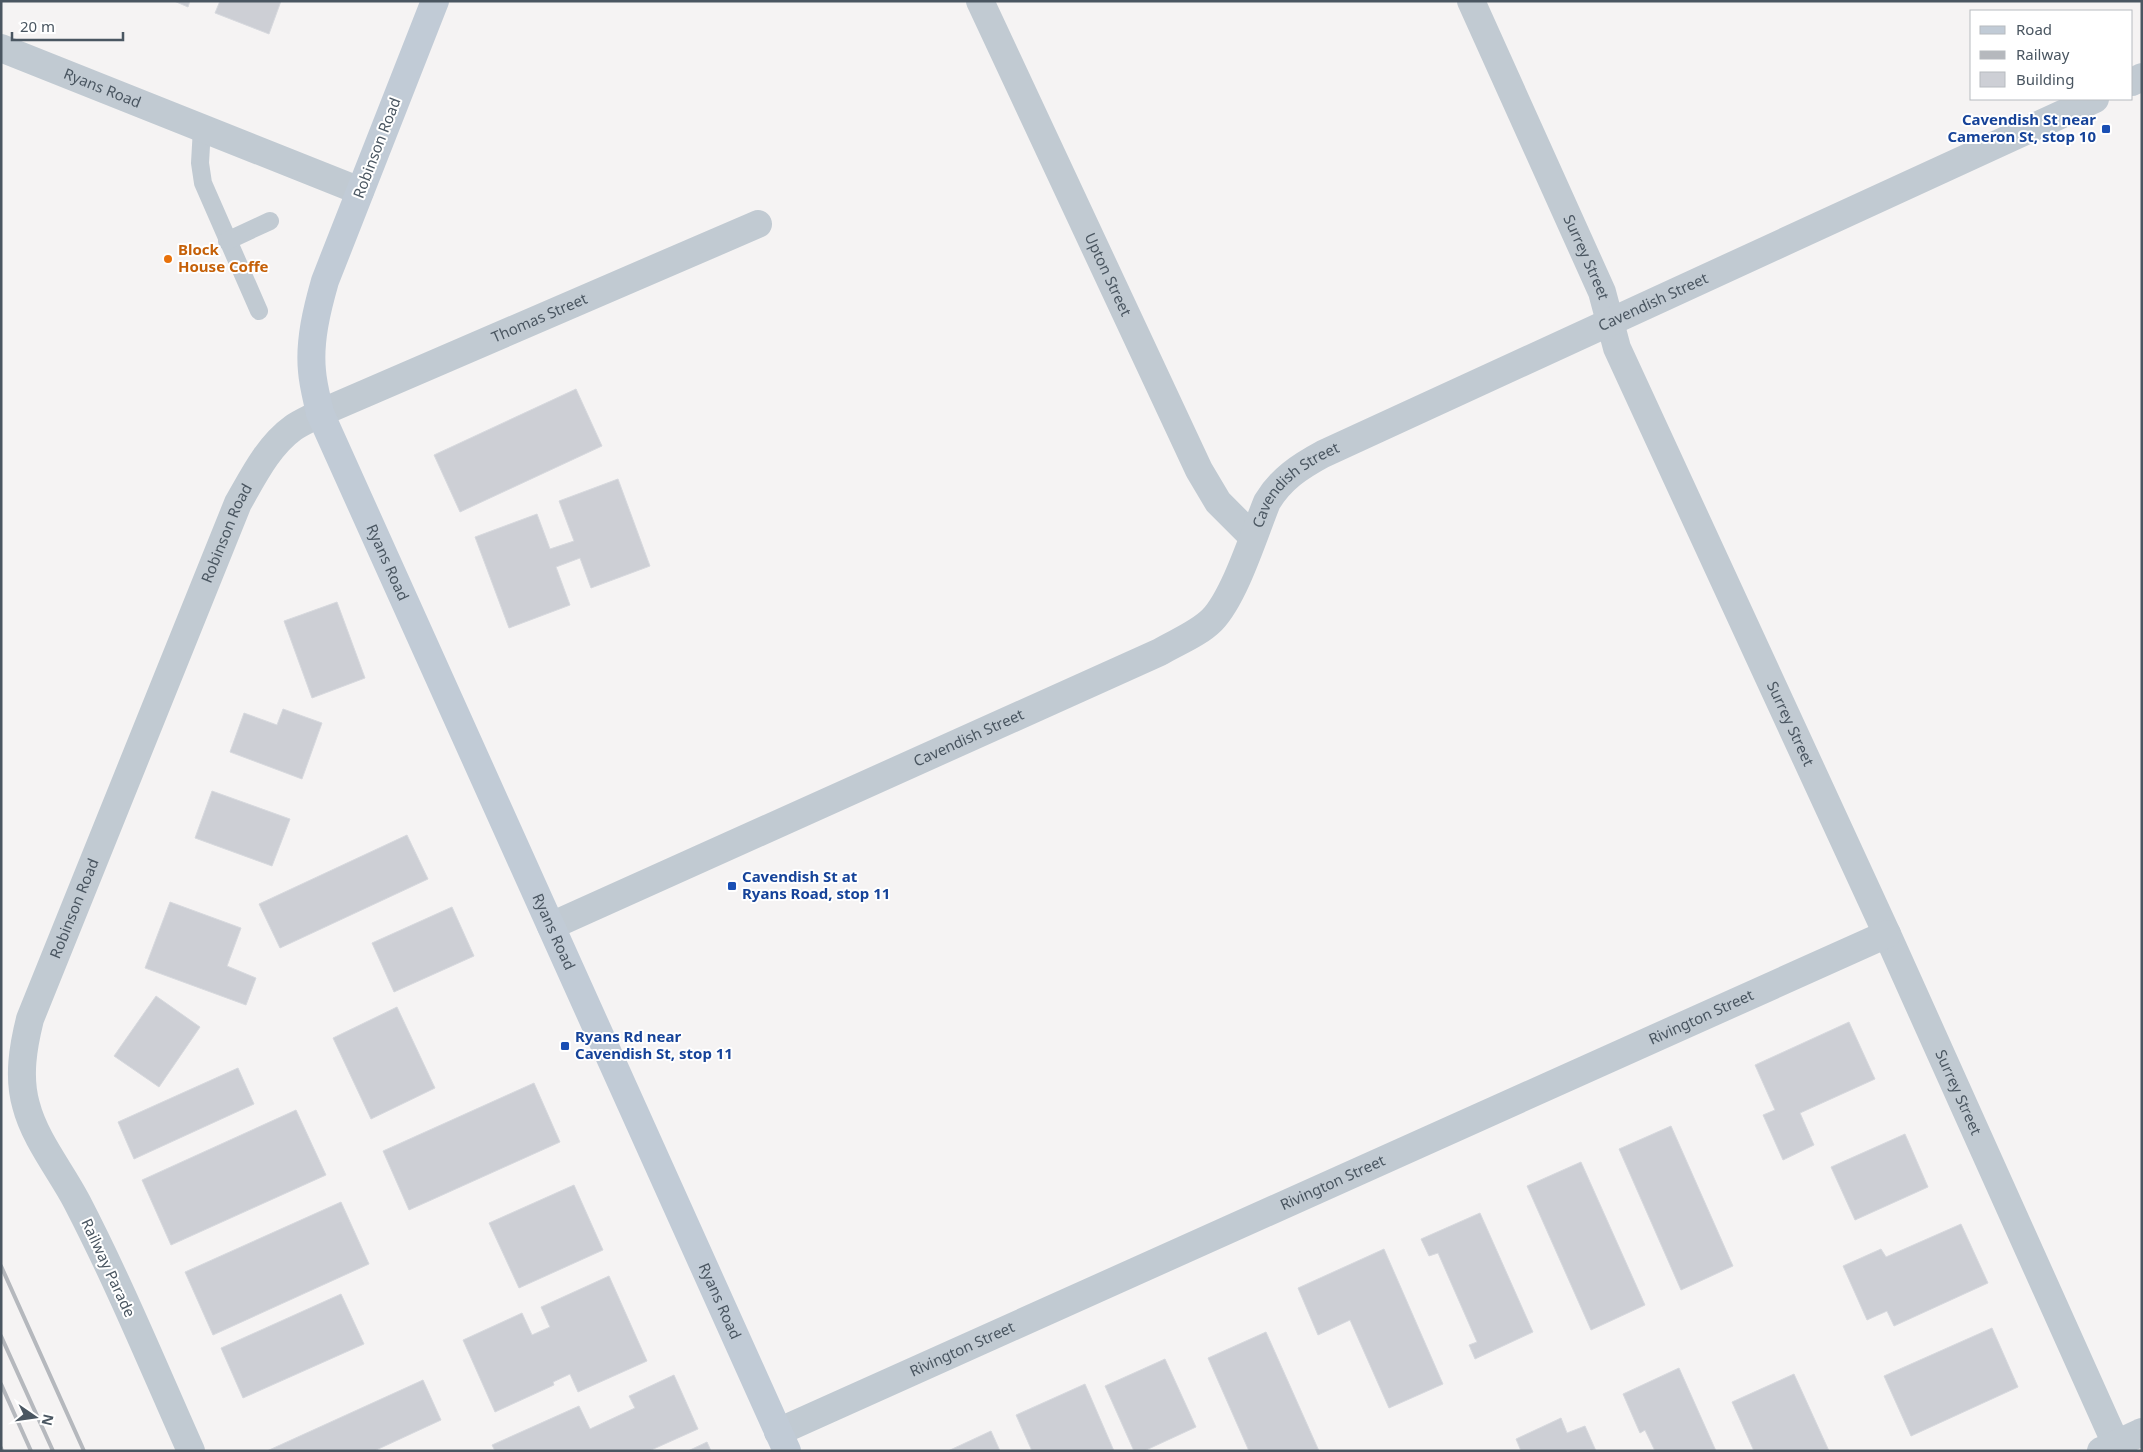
<svg xmlns="http://www.w3.org/2000/svg" width="2143" height="1452" font-family="'Noto Sans',sans-serif">
  <style>
    .building { fill: #cdcfd5; stroke: #d7d9de }
    .lines { fill: none; stroke-linecap: round; stroke-linejoin: round }
    .lane { stroke: #c1cad2; stroke-width: 18 }
    .street { stroke: #c1cad2; stroke-width: 28 }
    .secondary { stroke: #c1cbd6; stroke-width: 28 }
    .rail { stroke: #b5b8bd; stroke-width: 4 }
    .transit-dot { fill: #1a4fb4; stroke: #fff; stroke-width: 2 }
    .food-dot { fill: #e8710a; stroke: #fff; stroke-width: 2 }
    .labels { text-anchor: middle; stroke-width: 4; stroke-linejoin: round; paint-order: stroke }
    .street-label { font-size: 15px; fill: #4a5661; stroke: #fff }
    .transit-label { font-size: 15px; font-weight: bold; fill: #164399; stroke: #fff; text-anchor: start }
    .food-label { font-size: 15px; font-weight: bold; fill: #c56008; stroke: #fff; text-anchor: start }
  </style>
  <rect width="100%" height="100%" fill="#f5f3f3"/>
  <g class="building">
    <path d="M174 1H190L188 7Z"/>
    <path d="M220 1H281L269 34 215 13Z"/>
    <path d="M576 389 602 446 460 512 434 455Z"/>
    <path d="M618 479 650 566 591 588 580 558 556 567 570 605 509 628 475 537 537 514 550 549 574 541 559 501Z"/>
    <path d="M337 602 365 678 312 698 284 621Z"/>
    <path d="M283 709 322 723 302 779 230 752 244 713 277 725Z"/>
    <path d="M212 791 290 819 272 866 195 838Z"/>
    <path d="M407 835 428 879 280 948 259 904Z"/>
    <path d="M170 902 241 928 227 966 256 978 246 1005 145 968Z"/>
    <path d="M452 907 474 956 394 992 372 943Z"/>
    <path d="M156 996 200 1027 159 1087 114 1056Z"/>
    <path d="M397 1007 435 1088 371 1119 333 1038Z"/>
    <path d="M1849 1022 1875 1079 1800 1113 1814 1145 1783 1160 1763 1115 1775 1110 1755 1065Z"/>
    <path d="M238 1068 254 1104 134 1159 118 1122Z"/>
    <path d="M534 1083 560 1142 409 1210 383 1151Z"/>
    <path d="M296 1110 326 1175 171 1245 142 1180Z"/>
    <path d="M1671 1126 1733 1266 1681 1290 1619 1149Z"/>
    <path d="M1905 1134 1928 1187 1855 1220 1831 1167Z"/>
    <path d="M1581 1162 1645 1305 1591 1330 1527 1186Z"/>
    <path d="M574 1185 603 1250 519 1288 489 1223Z"/>
    <path d="M341 1202 369 1264 213 1335 185 1272Z"/>
    <path d="M1480 1213 1533 1332 1475 1359 1469 1345 1477 1342 1438 1253 1429 1256 1421 1239Z"/>
    <path d="M1961 1224 1988 1283 1894 1326 1887 1311 1867 1320 1843 1266 1881 1249 1886 1257Z"/>
    <path d="M1384 1249 1443 1384 1389 1408 1350 1320 1318 1335 1298 1288Z"/>
    <path d="M609 1276 647 1361 578 1392 570 1374 553 1382 554 1385 495 1412 463 1340 522 1313 532 1335 550 1327 541 1307Z"/>
    <path d="M341 1294 364 1344 243 1398 221 1348Z"/>
    <path d="M1992 1328 2018 1387 1911 1436 1884 1376Z"/>
    <path d="M1266 1332 1319 1451H1249L1208 1358Z"/>
    <path d="M1165 1359 1196 1427 1144 1451H1134L1105 1386Z"/>
    <path d="M1679 1368 1716 1451H1655L1645 1430 1640 1433 1623 1394Z"/>
    <path d="M1794 1374 1829 1451H1754L1732 1402Z"/>
    <path d="M674 1375 698 1429 649 1451H495L492 1445 579 1406 590 1429 635 1408 629 1396Z"/>
    <path d="M423 1380 441 1420 374 1451H267Z"/>
    <path d="M1085 1384 1114 1451H1032L1016 1415Z"/>
    <path d="M1561 1418 1567 1433 1585 1426 1596 1451H1521L1516 1439Z"/>
    <path d="M991 1431 1000 1451H948Z"/>
    <path d="M707 1442 711 1451H688Z"/>
  </g>
  <g class="lines">
    <g class="lane">
      <path d="M202 128 200 163 203 183 259 311"/>
      <path d="M227 241 270 221"/>
    </g>
    <g class="street">
      <path id="s1" d="M980 1 1199 470 1218 502 1253 537"/>
      <path id="s2" d="M1471 1 1602 292 1617 348 1887 934 2116 1444"/>
      <path id="s3" d="M1 48 360 191"/>
      <path d="M2132 82 2142 77"/>
      <path id="s4" d="M551 926 1160 652C1177 642 1198 634 1212 620 1235 596 1254 534 1267 502 1281 479 1299 467 1323 454L2095 99"/>
      <path id="s5" d="M778 1432 1887 934"/>
      <path id="s6" d="M191 1451C154 1368 119 1283 77 1202 61 1171 35 1140 26 1105 18 1077 23 1047 30 1019L238 503C253 477 268 446 293 428 301 422 312 418 320 413L758 224"/>
      <path d="M2101 1451 2142 1432"/>
    </g>
    <path class="secondary" id="s7" d="M435 1 325 281C317 309 309 341 312 371 313 385 317 399 320 413L787 1451"/>
    <g class="rail">
      <path d="M1 1266 84 1451"/>
      <path d="M1 1336 53 1451"/>
      <path d="M1 1384 31 1451"/>
      <path d="M1 1448 2 1451"/>
    </g>
  </g>
  <g class="transit-dot">
    <rect x="2101" y="124" width="10" height="10" rx="2.5"/>
    <rect x="727" y="881" width="10" height="10" rx="2.5"/>
    <rect x="560" y="1041" width="10" height="10" rx="2.5"/>
  </g>
  <circle class="food-dot" cx="168" cy="259" r="5"/>
  <g class="labels">
    <g class="street-label">
      <text dy="5" stroke="none"><textPath href="#s3" startOffset="109">Ryans Road</textPath></text>
      <text transform="translate(377 148) rotate(-69)" y="5">Robinson Road</text>
      <text dy="5" stroke="none"><textPath href="#s2" startOffset="281">Surrey Street</textPath></text>
      <text dy="5" stroke="none"><textPath href="#s1" startOffset="302">Upton Street</textPath></text>
      <text dy="5" stroke="none"><textPath href="#s4" startOffset="1298">Cavendish Street</textPath></text>
      <text dy="5" stroke="none"><textPath href="#s6" startOffset="1391">Thomas Street</textPath></text>
      <text dy="5" stroke="none"><textPath href="#s4" startOffset="892">Cavendish Street</textPath></text>
      <text dy="5" stroke="none"><textPath href="#s6" startOffset="995">Robinson Road</textPath></text>
      <text dy="5" stroke="none"><textPath href="#s7" startOffset="599">Ryans Road</textPath></text>
      <text dy="5" stroke="none"><textPath href="#s2" startOffset="791">Surrey Street</textPath></text>
      <text dy="5" stroke="none"><textPath href="#s4" startOffset="458">Cavendish Street</textPath></text>
      <text dy="5" stroke="none"><textPath href="#s6" startOffset="590">Robinson Road</textPath></text>
      <text dy="5" stroke="none"><textPath href="#s7" startOffset="1004">Ryans Road</textPath></text>
      <text dy="5" stroke="none"><textPath href="#s5" startOffset="1012">Rivington Street</textPath></text>
      <text dy="5" stroke="none"><textPath href="#s2" startOffset="1196">Surrey Street</textPath></text>
      <text dy="5" stroke="none"><textPath href="#s5" startOffset="608">Rivington Street</textPath></text>
      <text transform="translate(108 1268) rotate(65)" y="5">Railway Parade</text>
      <text dy="5" stroke="none"><textPath href="#s7" startOffset="1409">Ryans Road</textPath></text>
      <text dy="5" stroke="none"><textPath href="#s5" startOffset="202">Rivington Street</textPath></text>
    </g>
    <g class="transit-label">
      <text x="2096" y="125" text-anchor="end">Cavendish St near<tspan x="2096" dy="17">Cameron St, stop 10</tspan></text>
      <text x="742" y="882">Cavendish St at<tspan x="742" dy="17">Ryans Road, stop 11</tspan></text>
      <text x="575" y="1042">Ryans Rd near<tspan x="575" dy="17">Cavendish St, stop 11</tspan></text>
    </g>
    <g class="food-label">
      <text x="178" y="255">Block<tspan x="178" dy="17">House Coffe</tspan></text>
    </g>
  </g>
  <rect width="2143" height="1452" fill="none" stroke="#4a5661" stroke-width="5"/>
  <rect x="1970" y="10" width="162" height="90" fill="#ffffff" stroke="#b7bbc0"/>
  <rect x="1980" y="26" width="25" height="8" fill="#c1cbd6" stroke="#b7bbc0"/>
  <text x="2016" y="35" font-size="15" fill="#4a5661">Road</text>
  <rect x="1980" y="51" width="25" height="8" fill="#b5b8bd" stroke="#b7bbc0"/>
  <text x="2016" y="60" font-size="15" fill="#4a5661">Railway</text>
  <rect x="1980" y="72" width="25" height="15" fill="#cdcfd5" stroke="#b7bbc0"/>
  <text x="2016" y="85" font-size="15" fill="#4a5661">Building</text>
  <g transform="translate(35 1417) rotate(103)" stroke="#ffffff" stroke-width="4" paint-order="stroke">
  <path d="M0-4L9 19L0 12L-9 19Z" fill="#4a5661"/>
  <text y="-8" font-size="14" font-weight="bold" text-anchor="middle" fill="#4a5661">N</text>
  </g>
  <path d="M12 32v8h111v-8" fill="none" stroke="#4a5661" stroke-width="2.5"/>
  <text x="20" y="32" font-size="15" fill="#4a5661" stroke="#ffffff" stroke-width="4" paint-order="stroke">20 m</text>
</svg>
